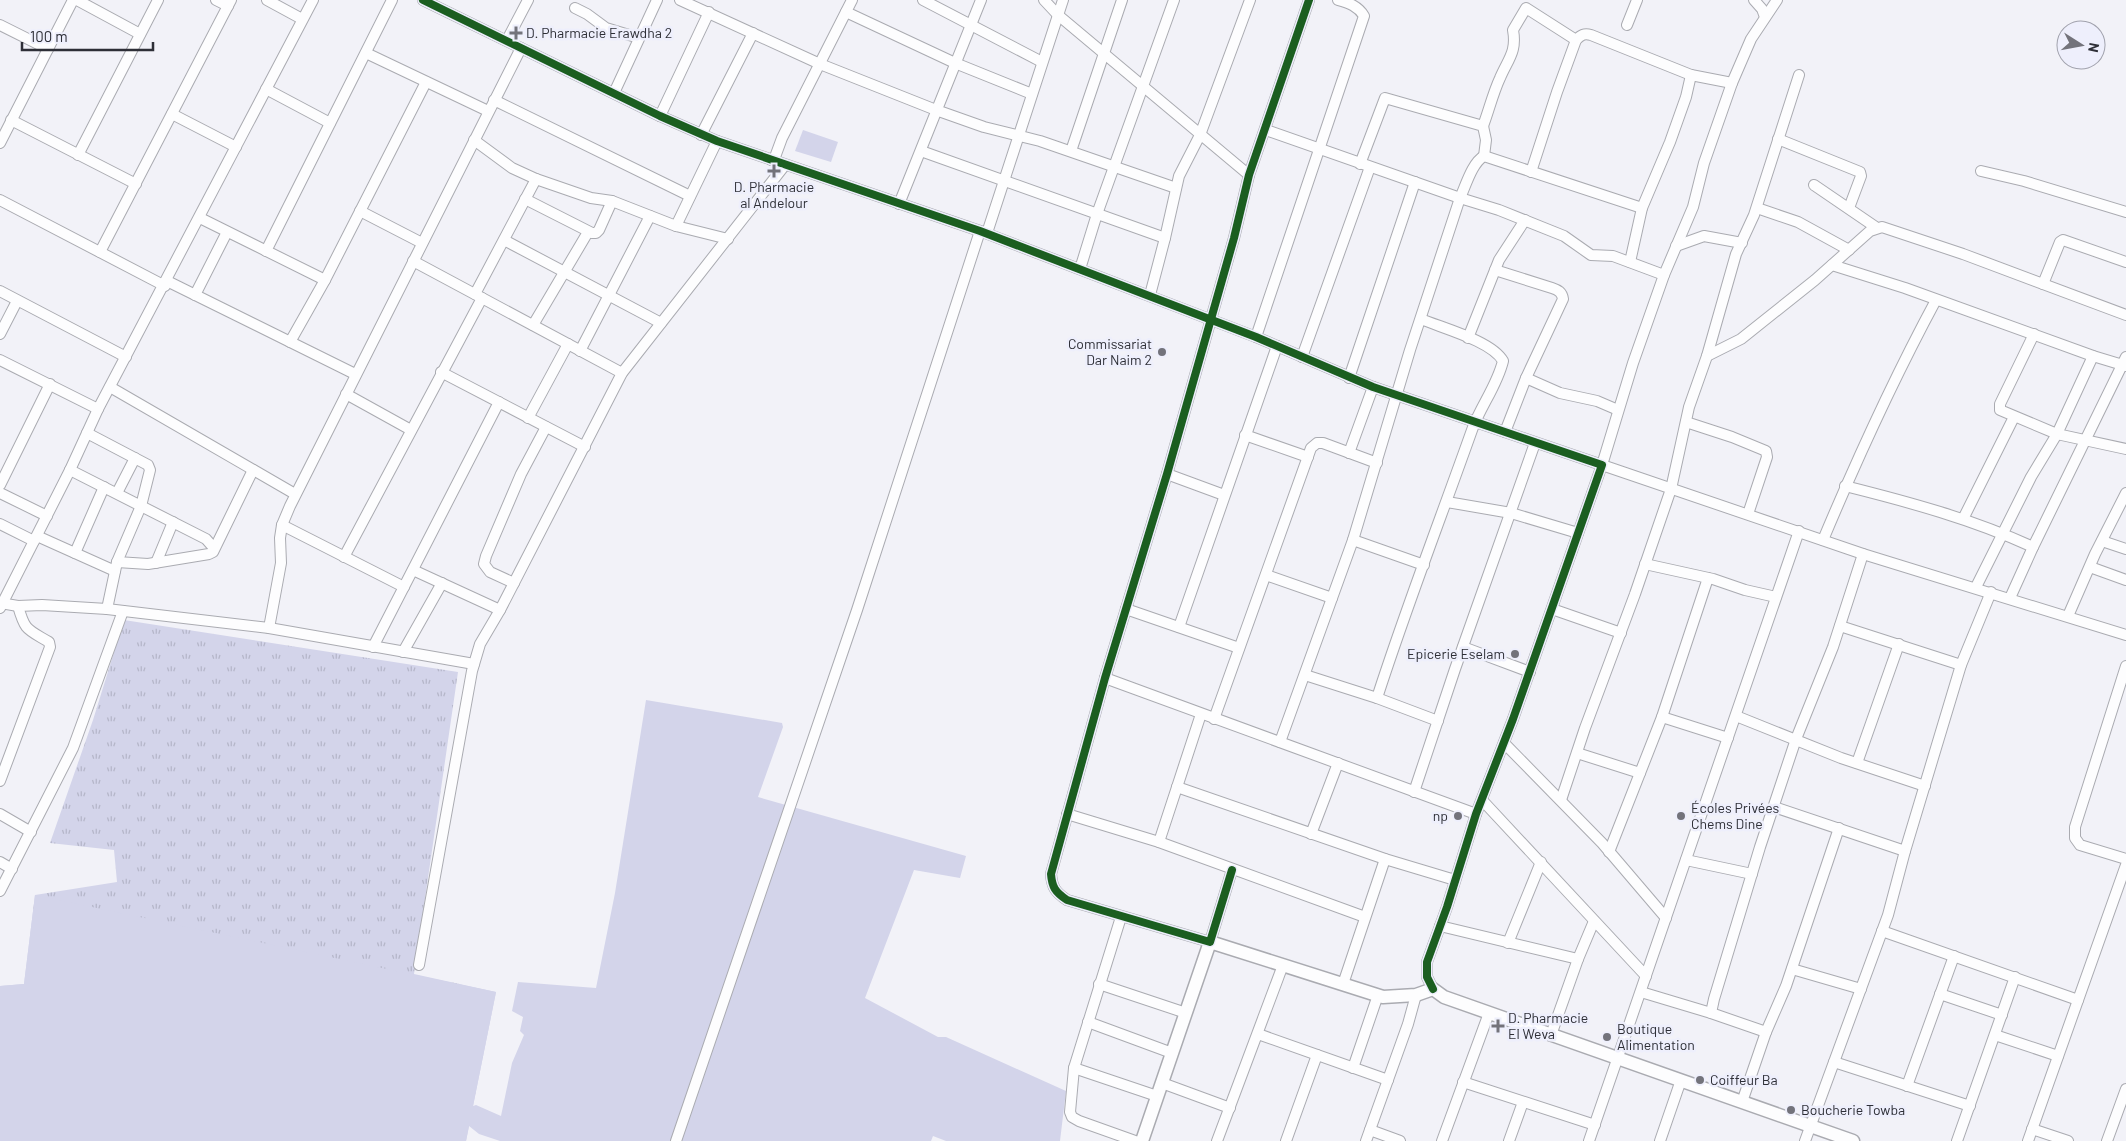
<svg xmlns="http://www.w3.org/2000/svg" width="2126" height="1141" font-family="Barlow,sans-serif">
  <style>
    .grass { fill: url(#grass-tufts) }
    .garden { fill: #d3d4ea }
    .lines { fill: none; stroke-linecap: round; stroke-linejoin: round }
    .minor-casing { stroke: #aaabb1; stroke-width: 12 }
    .major-casing { stroke: #aaabb1; stroke-width: 15 }
    .minor { stroke: #fdfdfe; stroke-width: 10 }
    .major { stroke: #fdfdfe; stroke-width: 12 }
    .cycleway-casing { stroke: #eeeffc; stroke-width: 11 }
    .cycleway { stroke: #1b5e20; stroke-width: 8 }
    .poi-dot { fill: #73737b; stroke: #eeeffc; stroke-width: 2 }
    .labels { text-anchor: middle; stroke-width: 5; stroke-linejoin: round; paint-order: stroke }
    .poi-label { font-size: 14px; fill: #2e2f37; stroke: #eeeffc; text-anchor: start }
  </style>
  <defs>
    <pattern id="grass-tufts" width="24" height="20" patternUnits="userSpaceOnUse" patternTransform="scale(1.25)"><rect width="24" height="20" fill="#d3d4ea"/><path d="M3 7l-1-3M5 7V3M7 7l1-3M15 17l-1-3M17 17v-4M19 17l1-3" fill="none" stroke="#b5b6c9"/></pattern>
  </defs>
  <rect width="100%" height="100%" fill="#f2f2f8"/>
  <path class="grass" d="M124 620 458 672 414 974 496 992 466 1141H0V986L24 984 35 895 117 882 114 850 50 843 93 720Z"/>
  <g class="garden">
    <path d="M803 130 838 142 831 162 795 151Z"/>
    <path d="M646 700 782 723 783 727 758 797 966 856 960 878 914 870 865 998 938 1037H946L1066 1091 1060 1141H946L933 1136 931 1141H500L479 1134 469 1126 466 1141H0V986L24 984 35 895 496 992 473 1106 476 1105 501 1116 512 1063 524 1035 520 1031 523 1017 512 1011 518 982 596 988 615 893Z"/>
  </g>
  <g class="lines">
    <defs>
      <g id="minor">
        <path d="M77 0 140 34"/>
        <path d="M216 0 228 6"/>
        <path d="M267 0 302 19"/>
        <path d="M423 0 660 116 717 141 980 231 1256 337 1373 387 1602 465 1513 719 1476 814 1447 907 1427 962V977L1433 989"/>
        <path d="M680 0 820 64 936 110 984 127 1040 141 1176 188"/>
        <path d="M923 0 1042 62"/>
        <path d="M1044 0 1058 15 1249 175"/>
        <path d="M1754 0 1762 9 1765 17"/>
        <path d="M1777 0 1751 39 1732 83 1704 163 1693 207 1664 275 1633 363 1602 465 1863 554 2126 635"/>
        <path d="M575 8 587 14 606 28 639 38"/>
        <path d="M846 12 955 63 1032 94"/>
        <path d="M0 25 48 49"/>
        <path d="M1627 25 1637 0"/>
        <path d="M507 40 528 0"/>
        <path d="M366 53 488 111"/>
        <path d="M266 89 330 123"/>
        <path d="M614 93 657 0"/>
        <path d="M494 100 690 196"/>
        <path d="M172 114 236 147"/>
        <path d="M660 116 709 12"/>
        <path d="M11 120 136 184"/>
        <path d="M1483 126C1489 110 1493 93 1500 78 1508 59 1517 52 1513 30L1526 8 1576 40"/>
        <path d="M1266 130 1460 198C1466 185 1472 163 1484 156L1642 208"/>
        <path d="M701 135 753 33"/>
        <path d="M1778 139 1860 172 1861 176 1849 208"/>
        <path d="M474 140 512 168 536 179 591 198 612 201 676 226 717 141"/>
        <path d="M0 143 73 0"/>
        <path d="M921 151 1165 238 1150 295"/>
        <path d="M1071 151 1122 0"/>
        <path d="M78 155 158 0"/>
        <path d="M771 160 775 157 782 138 852 0"/>
        <path d="M1360 164 1385 98 1483 126 1486 140 1484 156"/>
        <path d="M1981 171 2024 181 2126 212"/>
        <path d="M1531 172 1557 92 1576 40C1581 35 1584 33 1591 35L1691 75"/>
        <path d="M1814 185 1877 228"/>
        <path d="M525 199 592 233H596L599 230 612 201"/>
        <path d="M0 200 165 286"/>
        <path d="M899 204 981 0"/>
        <path d="M1757 208 1798 222 1849 250"/>
        <path d="M360 211 422 243"/>
        <path d="M200 218 325 280"/>
        <path d="M676 226 728 239"/>
        <path d="M987 233 1063 0"/>
        <path d="M1165 238 1179 176 1200 135 1250 0"/>
        <path d="M504 240 661 323"/>
        <path d="M1676 246 1704 236 1742 243"/>
        <path d="M266 251 392 0"/>
        <path d="M100 252 231 0"/>
        <path d="M413 261 622 373"/>
        <path d="M1630 262 1642 208 1670 142 1686 97 1691 75 1732 83"/>
        <path d="M1832 265 1905 288 2093 356 2126 366"/>
        <path d="M1080 269 1097 214 1174 0"/>
        <path d="M1495 270 1552 288C1558 290 1562 292 1563 299L1526 378"/>
        <path d="M167 281 355 374"/>
        <path d="M2043 284 2060 242 2063 240 2126 262"/>
        <path d="M0 291 126 357"/>
        <path d="M475 294 536 179"/>
        <path d="M195 295 227 232"/>
        <path d="M533 325 588 232"/>
        <path d="M0 334 17 301"/>
        <path d="M2034 334 2000 404V410L2057 434 2126 449"/>
        <path d="M1256 337 1362 22 1364 16C1358 6 1349 3 1338 0"/>
        <path d="M1468 338 1499 260 1525 220"/>
        <path d="M290 342 325 280 426 82"/>
        <path d="M580 351 650 216"/>
        <path d="M1707 356 1741 339 1815 280 1870 231 1882 227 1963 254 2126 315"/>
        <path d="M1302 357 1370 167"/>
        <path d="M0 360 98 409"/>
        <path d="M441 372 585 447"/>
        <path d="M1349 378 1415 182"/>
        <path d="M110 387 295 494"/>
        <path d="M346 394 411 430"/>
        <path d="M528 418 568 344"/>
        <path d="M1686 422 1732 437 1766 451 1767 457 1748 514"/>
        <path d="M1505 432 1526 378 1560 393 1597 401 1618 410"/>
        <path d="M87 433 148 465 150 470 141 506 117 562 107 609"/>
        <path d="M1245 435 1308 457"/>
        <path d="M1349 453 1373 387"/>
        <path d="M70 470 206 539 213 547"/>
        <path d="M1167 474 1224 495"/>
        <path d="M0 485 50 384"/>
        <path d="M1845 486C1909 502 1972 519 2033 547"/>
        <path d="M0 493 47 516"/>
        <path d="M117 493 135 458"/>
        <path d="M1447 502 1511 513 1578 533"/>
        <path d="M1963 519 2014 417"/>
        <path d="M0 524 34 541"/>
        <path d="M282 525 404 587"/>
        <path d="M37 536 115 571"/>
        <path d="M1353 540 1424 565"/>
        <path d="M1823 540C1857 459 1894 378 1936 300"/>
        <path d="M2102 541 2126 549"/>
        <path d="M75 553 104 487"/>
        <path d="M344 557 482 298"/>
        <path d="M117 562 148 564 209 554 213 552 253 470"/>
        <path d="M156 563 173 522"/>
        <path d="M1645 564 1713 579 1745 590 1776 597"/>
        <path d="M2090 567 2126 580"/>
        <path d="M413 570 500 610"/>
        <path d="M1266 575 1332 598"/>
        <path d="M514 583 490 572 484 564 486 556 521 474 546 427"/>
        <path d="M1976 587 2031 477 2057 434 2093 356"/>
        <path d="M2010 598 2033 547 2126 357"/>
        <path d="M0 603 18 606 42 605 107 609 269 628 474 664"/>
        <path d="M0 608 70 470 98 409 313 0"/>
        <path d="M1126 609 1239 648"/>
        <path d="M1552 609 1621 633"/>
        <path d="M2068 616 2095 554 2126 493"/>
        <path d="M1840 626 1961 665"/>
        <path d="M1179 627 1277 346"/>
        <path d="M269 628 281 563 280 538 282 525 290 506 521 48"/>
        <path d="M373 647 499 402"/>
        <path d="M1463 647 1530 672"/>
        <path d="M403 652 442 583"/>
        <path d="M2126 666 2075 827V838L2080 845 2126 859"/>
        <path d="M1305 675 1377 698 1438 721"/>
        <path d="M1105 678 1476 814"/>
        <path d="M1377 698C1406 608 1440 520 1472 430 1480 407 1497 386 1503 361 1492 341 1442 328 1421 319"/>
        <path d="M1736 716 1841 758 1925 786"/>
        <path d="M1662 717 1728 738"/>
        <path d="M1214 719 1311 448 1317 443H1323L1377 463"/>
        <path d="M1280 742 1353 540 1410 350 1460 198 1499 210 1564 236 1591 255 1613 256 1664 275"/>
        <path d="M1504 743 1602 843 1666 918"/>
        <path d="M1577 753 1640 773"/>
        <path d="M1857 763 1899 644"/>
        <path d="M0 781 50 647 49 642C27 629 25 631 18 606"/>
        <path d="M1177 787 1385 859 1455 880"/>
        <path d="M1414 792 1455 669 1535 443"/>
        <path d="M1482 800 1646 976"/>
        <path d="M1561 800 1585 728 1635 594 1671 489 1689 407 1707 356 1736 254 1754 215 1799 75"/>
        <path d="M1774 807 1905 851"/>
        <path d="M0 814 31 832"/>
        <path d="M1067 814 1159 842 1365 917"/>
        <path d="M1311 834 1338 763"/>
        <path d="M1159 842 1201 714"/>
        <path d="M1609 852 1662 717 1708 578"/>
        <path d="M1686 860 1752 874"/>
        <path d="M0 862 12 869"/>
        <path d="M1232 870 1210 942 1067 900C1055 892 1052 887 1051 874L1105 678 1167 474 1234 238 1249 175 1309 0"/>
        <path d="M0 891 73 748 123 611"/>
        <path d="M1121 917 1074 1068 1070 1112 1072 1117 1079 1121 1135 1141"/>
        <path d="M1440 926 1578 959"/>
        <path d="M1882 931 2078 1000"/>
        <path d="M1508 943 1541 862"/>
        <path d="M419 965 472 671 480 644 500 610 622 373 785 165"/>
        <path d="M1792 969 1861 989"/>
        <path d="M1099 984 1186 1013"/>
        <path d="M1343 984 1385 859"/>
        <path d="M1641 992 1711 1013 1766 1032"/>
        <path d="M1940 994 2002 1015"/>
        <path d="M1711 1013 1714 999 1760 847 1796 739 1833 647 1863 554"/>
        <path d="M1088 1022 1172 1053"/>
        <path d="M1258 1034 1388 1080"/>
        <path d="M1551 1035 1578 959 1594 921"/>
        <path d="M1995 1035 2058 1056"/>
        <path d="M1834 1062 1970 1106"/>
        <path d="M1074 1068 1157 1096"/>
        <path d="M1353 1068 1378 995"/>
        <path d="M1463 1082 1595 1125"/>
        <path d="M1162 1083 1230 1108"/>
        <path d="M1907 1086 1954 956"/>
        <path d="M1742 1102 1766 1032 1786 986 1839 828"/>
        <path d="M2032 1129 2068 1141"/>
        <path d="M1370 1130 1400 1141"/>
        <path d="M676 1141 857 610 980 231"/>
        <path d="M1217 1141 1283 965"/>
        <path d="M1286 1141 1317 1055"/>
        <path d="M1366 1141 1408 1024 1416 995"/>
        <path d="M1442 1141 1489 1013"/>
        <path d="M1509 1141 1523 1102"/>
        <path d="M1589 1141 1799 531"/>
        <path d="M1660 1141 1681 1080"/>
        <path d="M1805 1141 1888 915 1905 851 1961 665 1991 592"/>
        <path d="M1957 1141 2015 977"/>
        <path d="M2028 1141 2126 865"/>
        <path d="M2107 1141 2126 1089"/>
      </g>
      <path id="major" d="M1142 1141 1210 942 1383 997 1416 995 1433 989 1444 997 1853 1141"/>
    </defs>
    <use href="#minor" class="minor-casing"/>
    <use href="#major" class="major-casing"/>
    <use href="#minor" class="minor"/>
    <use href="#major" class="major"/>
    <defs>
      <g id="cycleway">
        <path d="M423 0 660 116 717 141 980 231 1256 337 1373 387 1602 465 1513 719 1476 814 1447 907 1427 962V977L1433 989"/>
        <path d="M1232 870 1210 942 1067 900C1055 892 1052 887 1051 874L1105 678 1167 474 1234 238 1249 175 1309 0"/>
      </g>
    </defs>
    <use href="#cycleway" class="cycleway-casing"/>
    <use href="#cycleway" class="cycleway"/>
  </g>
  <g class="poi-dot">
    <path d="M513.5 25.5h5v5h5v5h-5v5h-5v-5h-5v-5h5z"/>
    <path d="M771.5 163.5h5v5h5v5h-5v5h-5v-5h-5v-5h5z"/>
    <circle cx="1162" cy="352" r="5"/>
    <circle cx="1515" cy="654" r="5"/>
    <circle cx="1458" cy="816" r="5"/>
    <circle cx="1681" cy="816" r="5"/>
    <path d="M1495.5 1018.5h5v5h5v5h-5v5h-5v-5h-5v-5h5z"/>
    <circle cx="1607" cy="1037" r="5"/>
    <circle cx="1700" cy="1080" r="5"/>
    <circle cx="1791" cy="1110" r="5"/>
  </g>
  <g class="labels">
    <g class="poi-label">
      <text x="526" y="38">D. Pharmacie Erawdha 2</text>
      <text x="774" y="192" text-anchor="middle">D. Pharmacie<tspan x="774" dy="16">al Andelour</tspan></text>
      <text x="1152" y="349" text-anchor="end">Commissariat<tspan x="1152" dy="16">Dar Naim 2</tspan></text>
      <text x="1505" y="659" text-anchor="end">Epicerie Eselam</text>
      <text x="1691" y="813">Écoles Privées<tspan x="1691" dy="16">Chems Dine</tspan></text>
      <text x="1448" y="821" text-anchor="end">np</text>
      <text x="1508" y="1023">D. Pharmacie<tspan x="1508" dy="16">El Weva</tspan></text>
      <text x="1617" y="1034">Boutique<tspan x="1617" dy="16">Alimentation</tspan></text>
      <text x="1710" y="1085">Coiffeur Ba</text>
      <text x="1801" y="1115">Boucherie Towba</text>
    </g>
  </g>
  <g transform="translate(2081 45) rotate(101)"><circle r="24" fill="#eeeffc" stroke="#a1a2ad"/>
  <path d="M0-4L9 19L0 12L-9 19Z" fill="#73737b"/>
  <text y="-8" font-size="14" font-weight="bold" text-anchor="middle" fill="#2e2f37">N</text>
  </g>
  <path d="M22 42v8h131v-8" fill="none" stroke="#2e2f37" stroke-width="2.5"/>
  <text x="30" y="42" font-size="15" fill="#2e2f37" stroke="#eeeffc" stroke-width="4" paint-order="stroke">100 m</text>
</svg>
